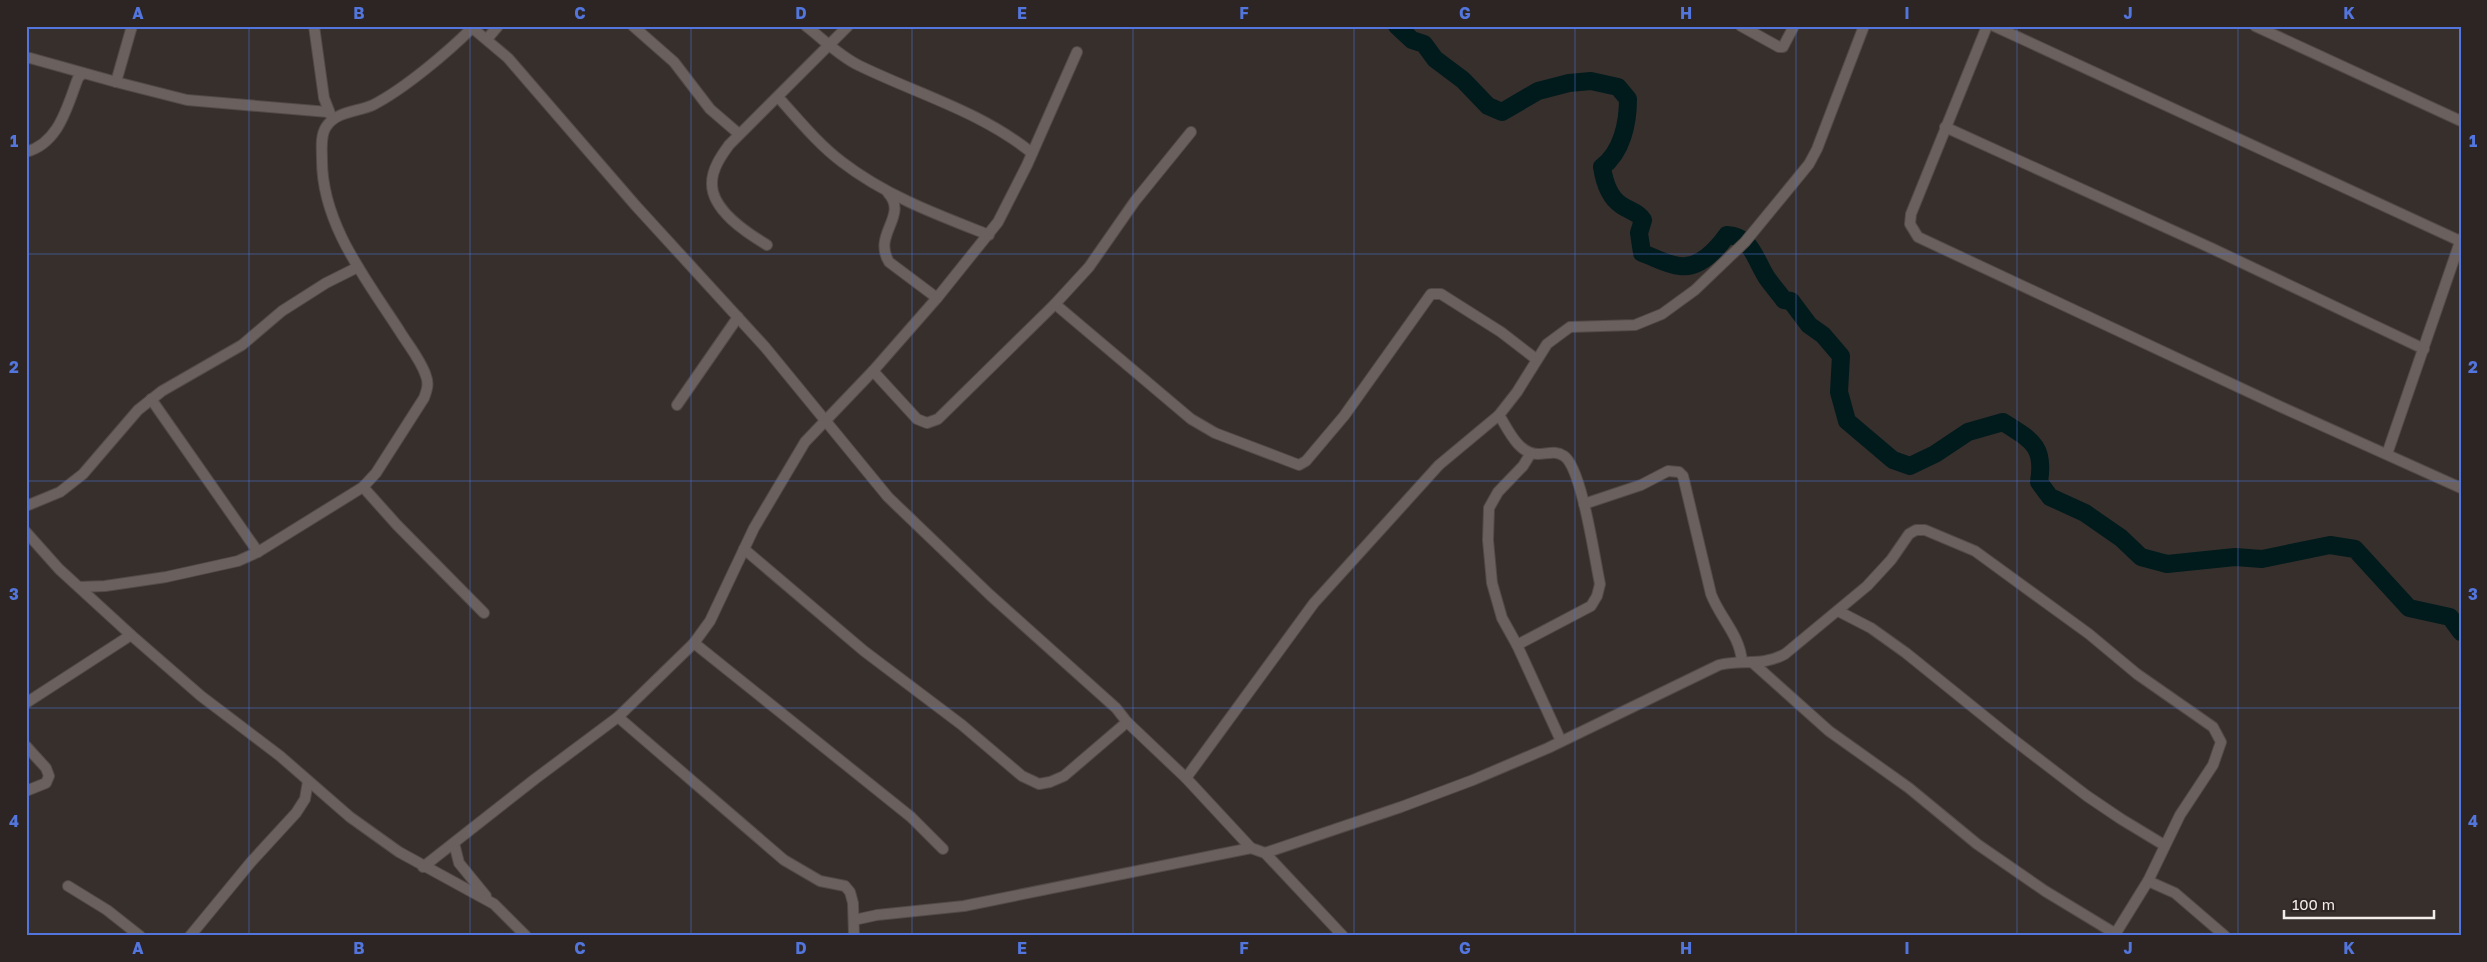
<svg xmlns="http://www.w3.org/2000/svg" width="2487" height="962" font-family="'Golos Text',sans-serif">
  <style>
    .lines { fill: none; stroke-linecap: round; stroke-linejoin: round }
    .river { stroke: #011b1d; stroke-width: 18 }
    .minor-casing { stroke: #524a48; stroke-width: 12 }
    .minor { stroke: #6a615e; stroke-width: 10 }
    .grid { fill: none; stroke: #5276dd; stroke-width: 1; stroke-opacity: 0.55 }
    .neatline { fill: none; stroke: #5276dd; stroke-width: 2 }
    .grid-label { font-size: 16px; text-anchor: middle; font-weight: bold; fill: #5276dd }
  </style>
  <rect width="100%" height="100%" fill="#372f2c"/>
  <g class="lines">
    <path class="river" d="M1397 26 1412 40 1424 44 1435 59 1463 80 1488 106 1502 112 1538 91 1569 83 1591 81 1618 87 1628 99C1628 123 1622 152 1602 167 1604 180 1609 197 1621 205 1629 211 1637 211 1643 220L1639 233 1642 253C1654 257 1667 265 1680 266 1699 269 1717 249 1727 235 1752 236 1755 260 1767 278 1772 285 1778 292 1784 300L1791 301 1809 325 1823 335 1841 356 1839 392 1847 421 1893 460 1910 466 1935 454 1968 432 2003 422C2031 440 2045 445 2039 482L2050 497 2085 513 2121 538 2141 557 2167 564 2235 557 2262 559 2330 545 2355 549 2409 608 2450 617 2461 632"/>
    <defs>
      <g id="minor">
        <path d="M132 26 116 82 187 100 328 112"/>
        <path d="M314 26 324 98 331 116"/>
        <path d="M470 26 508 58 636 206 765 347 888 497 990 595 1116 708 1127 722 1186 778 1251 848 1265 853 1343 936"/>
        <path d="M633 26 674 62 710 109 739 134"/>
        <path d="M806 26C823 39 838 55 858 65 917 94 980 111 1032 153"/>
        <path d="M1741 26 1779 47H1783L1794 26"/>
        <path d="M1987 26 1911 214 1910 224 1918 237 2279 406 2461 488"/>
        <path d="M1994 26 2460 241"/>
        <path d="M2255 26 2461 121"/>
        <path d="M487 39 498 26"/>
        <path d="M30 58 116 82"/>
        <path d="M778 97C798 119 818 144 842 162 886 196 938 215 989 235"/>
        <path d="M1945 127 2211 248 2424 349"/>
        <path d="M26 152C59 143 67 107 78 78L83 73"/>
        <path d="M888 193C909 216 872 234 889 262L937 298"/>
        <path d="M767 245C747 233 711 210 712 183 712 169 721 156 729 145L848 26"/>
        <path d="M1055 304 1191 419 1215 433 1299 465 1306 461 1344 416 1431 294H1441L1501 332 1536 359"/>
        <path d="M873 371 917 419 927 423 938 419 1055 304 1089 267 1135 201 1191 132"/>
        <path d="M151 399 258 552"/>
        <path d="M677 405 738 317"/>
        <path d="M1499 415C1508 429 1518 454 1538 454 1547 454 1555 450 1564 456 1582 468 1595 561 1600 584L1597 596 1591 606 1517 645"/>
        <path d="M1531 453 1523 466 1498 492 1489 508 1488 540 1492 583 1502 618 1517 645 1561 741"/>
        <path d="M2387 454 2461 239"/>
        <path d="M363 487 397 525 484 613"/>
        <path d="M1584 504 1641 485 1668 471 1679 472 1683 476 1711 594C1720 618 1740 635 1742 662"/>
        <path d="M26 506 60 492 83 474 138 410 162 391 242 345 282 311 326 283 358 267"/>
        <path d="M26 532 59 569 131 635 201 696 280 756 350 817 399 852 494 904 526 936"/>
        <path d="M744 549 864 651 962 725 1022 776 1039 784 1050 782 1064 776 1127 722"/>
        <path d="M79 587 105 586 166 577 238 561 258 552 363 487 376 473 424 398C427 390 429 384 426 376 421 360 408 345 399 330 366 279 322 224 322 160 322 150 320 136 326 127 336 111 358 112 373 105 404 89 447 53 472 28"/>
        <path d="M1838 611 1871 628 1906 653 2010 737 2087 796 2121 819 2164 845"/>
        <path d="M694 643 911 817 943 849"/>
        <path d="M1753 663 1829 731 1909 788 1977 844 2045 891 2116 934"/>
        <path d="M26 703 131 635"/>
        <path d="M618 717 784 860 820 881 845 886 850 892 853 903 854 936"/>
        <path d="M26 746 46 768 49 776 46 783 26 791"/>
        <path d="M1186 778 1314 603 1439 465 1499 415 1517 392 1547 344 1570 327 1635 325 1662 314 1695 290 1745 242 1809 164 1817 149 1864 26"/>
        <path d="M454 843 459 863 486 896"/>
        <path d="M1265 853 1401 807 1473 780 1548 748 1719 665C1743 659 1761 667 1785 654L1867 586 1891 560 1909 534 1916 530H1925L1975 551 2089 634 2137 674 2213 727 2221 742 2213 765 2180 815 2148 881 2114 936"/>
        <path d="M423 867 535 779 618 717 694 643 710 621 754 528 805 442 873 371 937 298 998 222 1027 165 1077 52"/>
        <path d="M2148 881 2175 893 2225 936"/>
        <path d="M68 886 107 910 140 936"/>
        <path d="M854 920 877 915 964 906 1251 848"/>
        <path d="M190 936 251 862 296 813 305 799 308 781"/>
      </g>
    </defs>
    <use href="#minor" class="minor-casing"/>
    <use href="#minor" class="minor"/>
  </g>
  <path class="grid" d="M249 26V936M470 26V936M691 26V936M912 26V936M1133 26V936M1354 26V936M1575 26V936M1796 26V936M2017 26V936M2238 26V936M26 254H2461M26 481H2461M26 708H2461"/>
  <rect width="2487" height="962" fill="none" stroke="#2d2523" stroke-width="55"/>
  <path d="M2284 910v8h150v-8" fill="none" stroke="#f2edeb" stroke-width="2.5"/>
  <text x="2292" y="910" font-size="15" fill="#f2edeb" stroke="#2d2523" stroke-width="4" paint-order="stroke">100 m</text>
  <rect x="28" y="28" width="2432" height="906" class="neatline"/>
  <g class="grid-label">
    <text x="138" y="19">A</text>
    <text x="359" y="19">B</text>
    <text x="580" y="19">C</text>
    <text x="801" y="19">D</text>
    <text x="1022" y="19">E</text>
    <text x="1244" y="19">F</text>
    <text x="1465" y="19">G</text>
    <text x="1686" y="19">H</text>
    <text x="1907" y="19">I</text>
    <text x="2128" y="19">J</text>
    <text x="2349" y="19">K</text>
    <text x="14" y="147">1</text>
    <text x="2473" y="147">1</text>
    <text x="14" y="373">2</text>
    <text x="2473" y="373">2</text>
    <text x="14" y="600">3</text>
    <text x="2473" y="600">3</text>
    <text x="14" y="827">4</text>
    <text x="2473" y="827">4</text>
    <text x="138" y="954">A</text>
    <text x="359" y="954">B</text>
    <text x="580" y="954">C</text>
    <text x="801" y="954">D</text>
    <text x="1022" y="954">E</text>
    <text x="1244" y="954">F</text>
    <text x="1465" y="954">G</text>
    <text x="1686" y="954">H</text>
    <text x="1907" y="954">I</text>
    <text x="2128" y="954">J</text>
    <text x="2349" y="954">K</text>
  </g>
</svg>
